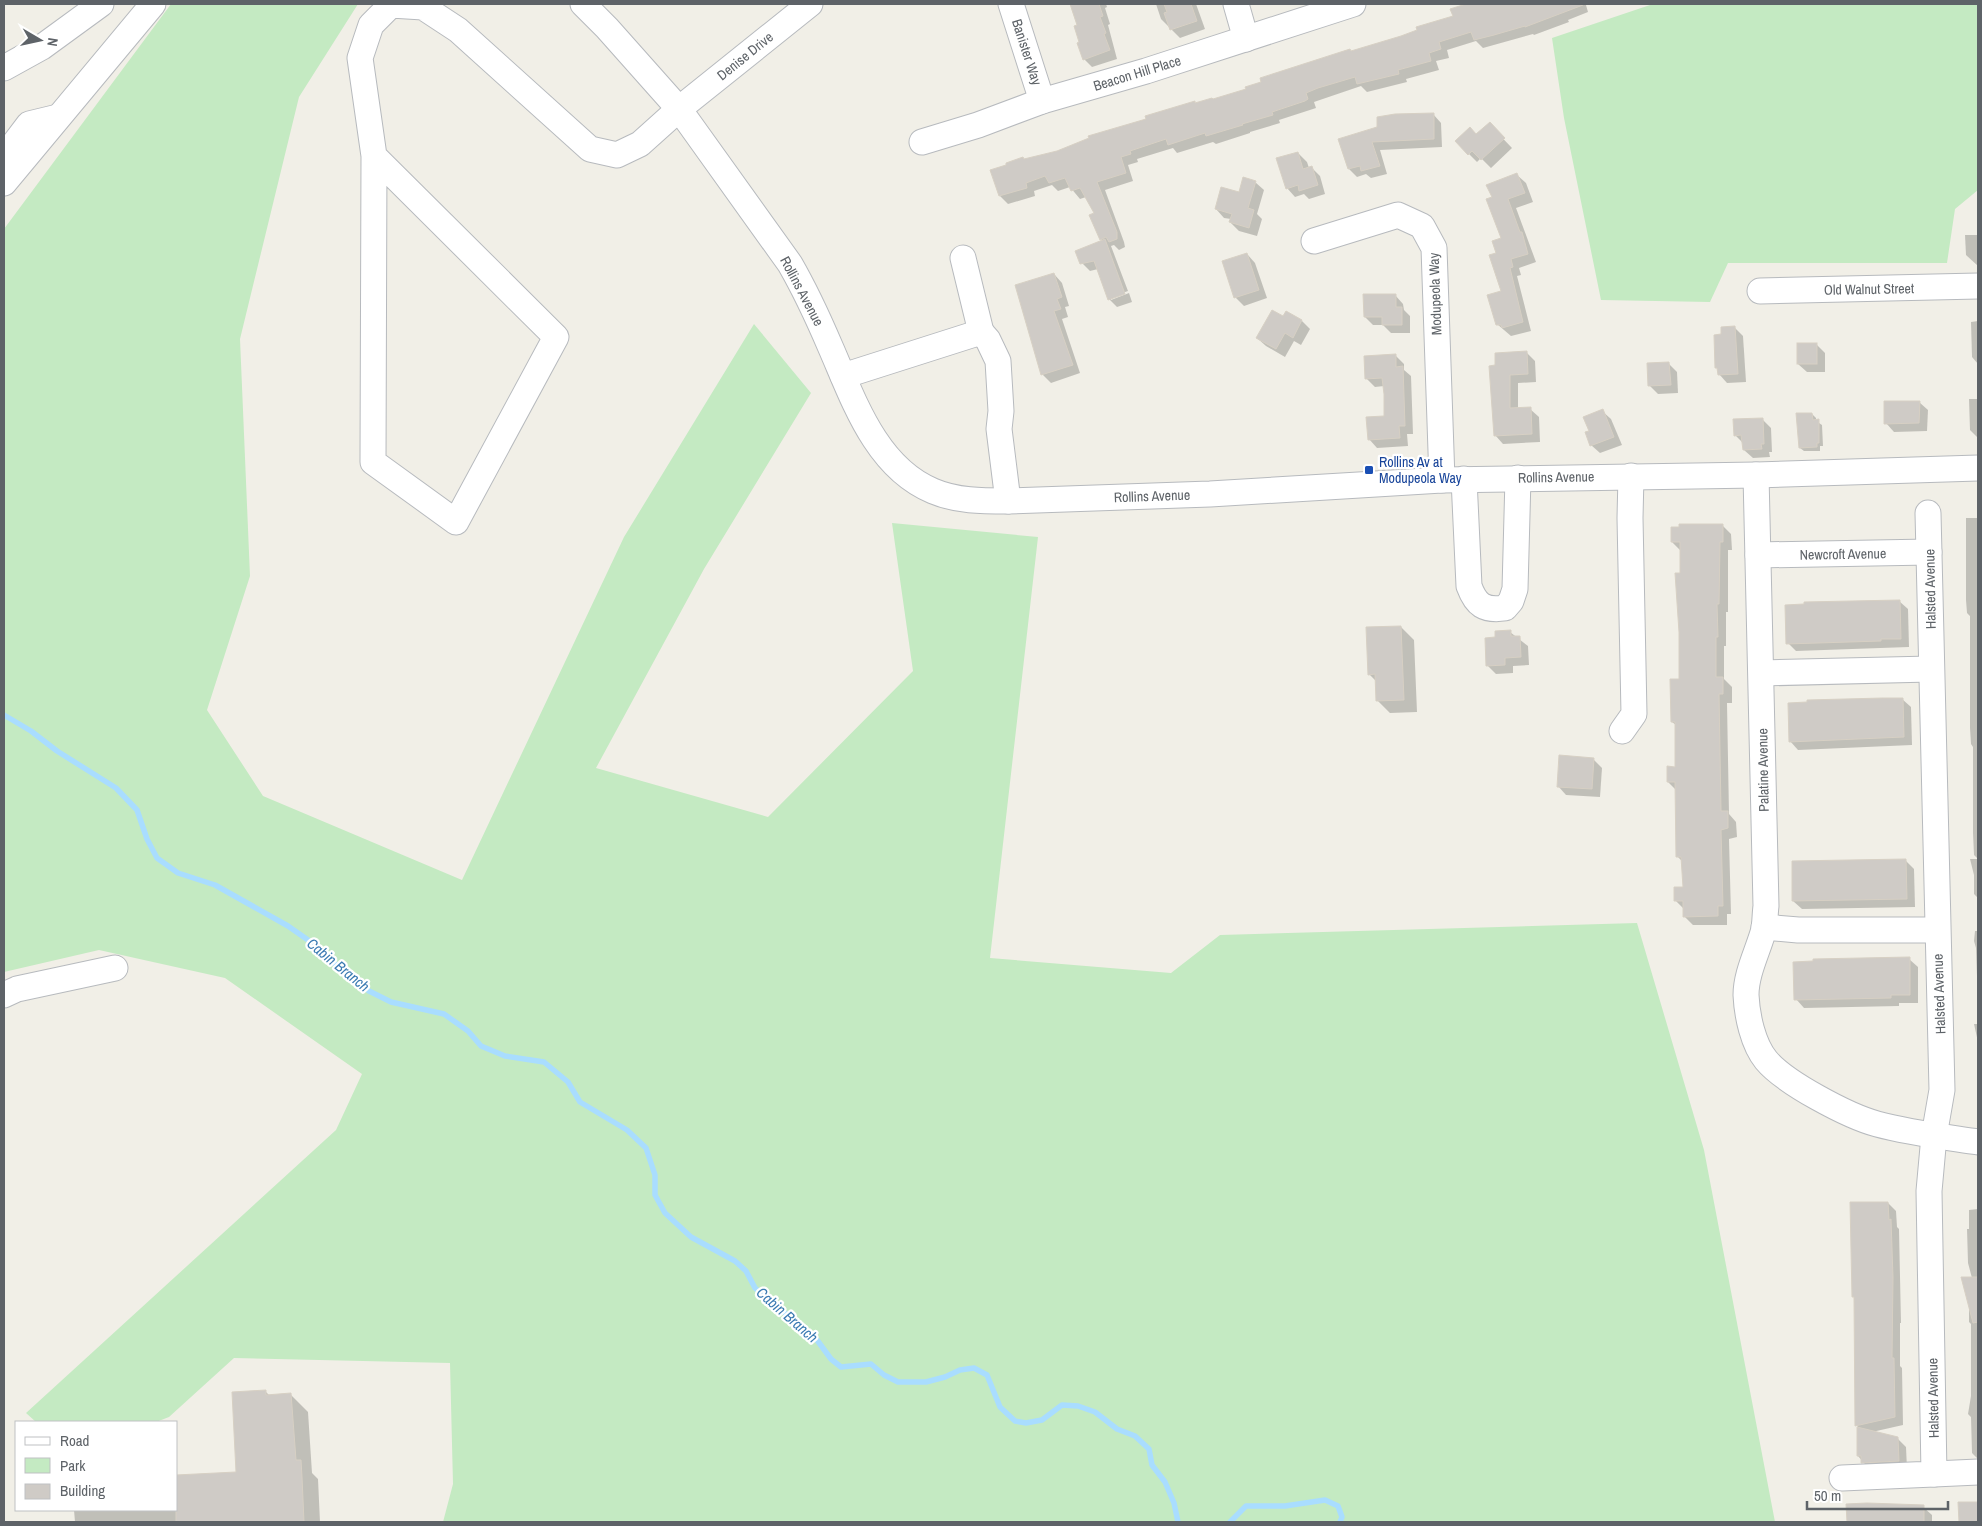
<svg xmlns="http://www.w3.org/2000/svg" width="1982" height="1526" font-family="'Archivo Narrow',sans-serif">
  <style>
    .green { fill: #c4eac2 }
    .shadow { fill: #0003 }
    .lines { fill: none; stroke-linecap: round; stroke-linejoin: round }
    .stream { stroke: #a9ddff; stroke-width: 5.5 }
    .building { fill: #cfcbc6; stroke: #d7d0c4 }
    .minor-casing { stroke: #b7babe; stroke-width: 27 }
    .minor { stroke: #fff; stroke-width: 25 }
    .transit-dot { fill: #1a4fb4; stroke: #fff; stroke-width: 2 }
    .labels { text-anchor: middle; stroke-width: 4.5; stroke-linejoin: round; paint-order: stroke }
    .street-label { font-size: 14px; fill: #5e6368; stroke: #fff }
    .transit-label { font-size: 14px; fill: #164399; stroke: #fff; text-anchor: start }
    .water-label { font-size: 15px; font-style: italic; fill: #3a7ab2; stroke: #fff }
  </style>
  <rect width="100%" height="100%" fill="#f1efe7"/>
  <g class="green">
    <path d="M171 4H358L299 97 240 339 250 576 207 710 263 796 462 880 624 537 754 324 811 393 704 569 596 768 768 817 913 671 892 523 1038 537 990 958 1171 973 1220 935 1637 923 1704 1150 1775 1522H443L453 1484 450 1363 234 1358 169 1417 156 1422H36L26 1413 336 1130 362 1074 225 978 99 950 4 972V229Z"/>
    <path d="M1653 4H1978V190L1955 209 1947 263H1728L1710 302 1601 300 1564 118 1552 38Z"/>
  </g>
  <g class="shadow">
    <path d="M1071 4H1106L1107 7 1105 8 1110 24 1108 25 1117 59 1092 67 1084 59 1078 25Z"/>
    <path d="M1156 4H1196L1205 29 1180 38 1161 19Z"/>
    <path d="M1479 4H1588L1586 5 1588 12 1568 20 1569 22 1534 35 1533 34 1483 48 1476 41 1447 50 1449 58 1436 61 1439 70 1406 79 1407 82 1367 92 1361 86 1314 102 1316 108 1313 109 1279 120 1280 123 1250 132V133L1216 144 1213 142 1177 153 1173 148 1137 159 1138 162 1128 165 1133 181 1105 190 1124 242 1125 247 1119 250 1114 245 1111 246 1128 291 1111 297V300L1129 293 1132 302 1117 307 1109 299 1098 269 1090 271 1082 263 1103 241 1101 239 1095 213 1086 197 1080 199 1070 187 1058 191 1052 185 1034 191 1035 196 1008 204 1000 196 1025 160 1041 157 1194 102 1196 104 1213 101 1352 52 1401 38 1454 17 1469 7Z"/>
    <path d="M1433 114 1441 123 1442 147 1380 150 1387 174 1371 178 1366 174 1357 177 1349 169 1378 128Z"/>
    <path d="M1489 124 1512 148 1491 168 1481 158 1477 162 1469 154 1477 136Z"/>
    <path d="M1298 153 1307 162 1309 168 1311 167 1320 176 1325 194 1309 199 1304 194 1295 197 1287 188Z"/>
    <path d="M1517 175 1526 183 1533 202 1516 208 1536 262 1519 268 1521 275 1517 276 1531 331 1511 336 1497 324 1502 292 1497 254 1502 239 1494 198Z"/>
    <path d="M1255 182 1264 190 1257 214 1262 219 1257 236 1239 231 1230 222 1231 219 1224 218 1216 209Z"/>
    <path d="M1965 235H1978V266L1966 255Z"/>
    <path d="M1247 254 1255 263 1267 298 1244 306 1235 297Z"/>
    <path d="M1054 274 1062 283 1069 306 1065 307 1068 317 1062 319 1080 373 1051 383 1043 375 1017 286Z"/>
    <path d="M1395 295 1403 304 1404 310 1410 316V333H1391L1383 325H1373L1365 317Z"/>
    <path d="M1286 312 1302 321 1310 329 1301 345 1294 341 1285 357 1266 346 1257 338 1283 318Z"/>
    <path d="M1978 321V364L1972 357 1971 322Z"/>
    <path d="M1735 328 1743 336 1746 382 1727 383 1719 374 1722 336Z"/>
    <path d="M1816 344 1825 353V372H1807L1798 364Z"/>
    <path d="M1526 352 1535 361 1536 382 1518 383V409H1530L1539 417 1540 442 1503 444 1495 435 1496 366Z"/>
    <path d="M1395 355 1404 364V370L1411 376 1413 434H1407L1408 446 1377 448 1369 439 1385 417 1384 386 1375 387 1366 378Z"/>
    <path d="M1669 364 1677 372 1678 393 1658 394 1649 385Z"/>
    <path d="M1969 399H1978V438L1970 430Z"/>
    <path d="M1919 402 1928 410 1927 431 1894 432 1886 423Z"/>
    <path d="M1602 411 1611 419 1622 445 1600 453 1591 445Z"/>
    <path d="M1812 414 1816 418V421L1822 425 1823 446H1820V451H1804L1800 448Z"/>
    <path d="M1762 419 1771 428 1772 452H1769L1770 457 1753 458 1744 450 1743 443 1735 435Z"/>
    <path d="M1966 518H1978V1005L1976 948 1974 941 1975 931H1977V897L1974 894V875L1970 859H1978L1974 855 1973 833V747L1971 744 1970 728V616L1967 613 1966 600Z"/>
    <path d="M1722 525 1731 534 1732 550H1728V612H1726V646H1724V679L1732 687V703H1727L1729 814 1736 822 1737 837 1729 839 1731 914H1727V925H1693L1684 916V909L1675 900 1684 888 1683 862 1677 856 1676 790 1668 782 1676 768V725L1672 722 1680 680 1681 551 1672 542Z"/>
    <path d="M1899 601 1908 609 1909 647 1796 651 1788 643 1805 606Z"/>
    <path d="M1401 627 1414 640 1417 712 1390 713 1377 700 1376 681 1369 674Z"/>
    <path d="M1510 632 1528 646 1529 665 1513 666V673L1496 674 1487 665 1497 639Z"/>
    <path d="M1902 699 1911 707 1912 745 1798 750 1790 741 1808 703Z"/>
    <path d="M1593 759 1602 768 1600 797 1566 795 1558 786Z"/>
    <path d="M1906 861 1914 869 1915 907 1802 909 1793 901Z"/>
    <path d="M1909 959 1918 967V1003H1899V1006L1804 1008 1796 999Z"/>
    <path d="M1974 1024H1978V1043V1042Z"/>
    <path d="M1888 1203 1896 1211 1897 1227 1899 1229 1901 1323H1900V1366L1902 1368 1903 1425 1872 1432 1897 1438 1906 1447 1907 1469 1871 1471 1858 1456V1427L1856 1425 1855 1298 1853 1296Z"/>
    <path d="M1978 1209V1459L1972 1453 1971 1417 1968 1414 1971 1396V1324L1969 1322V1304L1972 1278 1968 1263 1967 1229H1969V1210Z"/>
    <path d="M265 1391 270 1396 290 1394 308 1412 312 1473 318 1479 320 1522H75L74 1510H176L237 1473Z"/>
    <path d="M1848 1505 1923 1507 1932 1515V1522H1848Z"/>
  </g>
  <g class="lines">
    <g class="stream">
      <path d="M4 715 31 731 57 751 116 788 137 810 147 839 157 858 178 873 215 885 288 926 318 947 339 968 369 991 391 1002 444 1014 468 1031 481 1046 505 1056 544 1062 568 1082 580 1102 627 1130 646 1148 655 1175V1195L665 1213 691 1237 735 1261 746 1271 755 1288 817 1340 831 1359 841 1367 871 1364 884 1375 898 1382H926L945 1377 960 1370 974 1368 987 1375 1000 1407 1015 1421 1026 1423 1042 1420 1062 1405 1078 1406 1095 1412 1117 1429 1135 1436 1149 1449 1152 1465 1165 1482 1174 1503 1178 1522"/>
      <path d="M1230 1522 1246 1506H1285L1325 1500 1338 1506 1342 1517 1340 1522"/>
    </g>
  </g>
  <g class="building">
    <path d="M1070 4H1099L1103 16 1100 17 1106 33 1104 34 1110 50 1083 60 1077 43 1079 42 1074 26 1077 25Z"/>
    <path d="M1164 4H1191L1197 21 1170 30 1164 13 1167 12Z"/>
    <path d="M1466 4H1583V5L1525 27V26L1494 35 1474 40 1471 32 1439 42 1441 49 1429 53 1431 61 1398 70 1399 74 1357 84 1355 77 1318 88 1306 93 1308 99 1305 101 1272 112 1273 115 1242 124 1243 125 1206 136 1205 133 1168 145 1166 139 1130 151 1131 154 1121 157 1126 173 1097 182 1117 232V239L1109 242 1106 237 1100 240 1089 215 1094 213 1080 188 1071 191 1065 178 1049 183 1045 176 1026 183 1027 188 999 196 990 170 1006 165V163L1023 157 1024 159 1057 151 1089 138 1088 136 1146 119 1145 116 1195 101V103L1212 98 1213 99 1246 89 1245 87 1261 82 1260 78 1350 49 1351 51 1401 36 1417 30 1416 27 1453 16 1450 9Z"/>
    <path d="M1434 113V139L1372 142 1380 166 1361 171 1360 166 1348 169 1338 139 1377 127V117L1395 114Z"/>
    <path d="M1490 122 1505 138 1481 160 1472 151 1468 155 1455 141 1470 127 1476 134Z"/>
    <path d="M1298 152 1303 169 1312 166 1318 185 1299 191 1298 185 1286 189 1276 158Z"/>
    <path d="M1517 173 1525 193 1508 199 1520 232H1522L1528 254 1511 259 1513 267 1510 268 1523 322 1502 328 1501 325H1496L1487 295 1501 291 1489 255 1496 253 1492 241 1501 238 1486 199 1492 197 1486 185Z"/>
    <path d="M1243 177 1256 181 1248 208 1254 210 1249 228 1229 222 1232 214 1215 209 1221 187 1239 192Z"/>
    <path d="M1105 239 1125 294 1108 300 1094 261 1080 264 1075 251Z"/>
    <path d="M1247 253 1259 290 1234 298 1222 261Z"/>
    <path d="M1054 273 1062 297 1057 299 1061 309 1054 311 1073 365 1041 375 1015 285Z"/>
    <path d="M1363 294H1396V307H1402V325H1382V317H1364Z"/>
    <path d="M1272 310 1283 316 1286 311 1302 320 1293 338 1285 333 1276 349 1256 338Z"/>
    <path d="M1735 326 1738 374 1718 375 1717 368H1715L1714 335 1721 334V327Z"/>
    <rect x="1797" y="343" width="20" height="21"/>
    <path d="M1527 351 1528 374 1510 375V408L1531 407 1532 434 1494 436 1489 366 1495 365V353Z"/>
    <path d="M1396 354V367L1403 366 1405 426H1399L1400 438 1368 440 1366 417 1384 416V394L1382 378 1365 379 1364 356Z"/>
    <path d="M1669 362 1671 385 1648 386 1647 363Z"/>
    <path d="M1884 401H1920L1919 423 1884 424Z"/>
    <path d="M1603 409 1614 437 1590 446 1585 432 1589 431 1583 417Z"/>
    <path d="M1796 413H1812L1813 420 1819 419V443H1817V447L1799 448Z"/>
    <path d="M1763 418 1764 444H1761L1762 449 1743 450 1741 435 1734 436 1733 419Z"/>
    <path d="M1679 524H1723V542H1720L1719 604H1717L1718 637H1716V677H1723V694H1719L1721 811H1728V828L1721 830 1723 906H1718V916L1683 917V901H1674V887H1683L1681 857H1676L1675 782H1667V766L1675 767V722H1671L1670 679H1679V632L1675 573H1680V542H1671V527H1679Z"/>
    <path d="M1900 600 1901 639H1881V641L1786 644 1785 605 1804 604V602Z"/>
    <path d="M1401 626 1404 700 1376 701 1375 674 1368 675 1366 627Z"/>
    <path d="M1511 630V636H1520L1521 657 1505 658V665L1486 666 1485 638 1495 637V631Z"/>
    <path d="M1883 698H1903L1904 737 1789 742 1788 703 1807 702V700Z"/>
    <path d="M1559 755 1594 758 1592 789 1557 787Z"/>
    <path d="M1906 859 1907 899 1792 901V861Z"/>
    <path d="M1910 957V995H1891V998L1794 1000 1793 962 1813 961V959Z"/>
    <path d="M1850 1202H1888L1889 1220 1891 1219 1893 1278 1892 1358H1894L1895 1417 1855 1426 1854 1297H1852Z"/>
    <path d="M1961 1277H1978V1322L1973 1323Z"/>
    <path d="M266 1390V1395L291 1393 296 1460H301L302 1477 304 1522H176V1475L236 1472 232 1392Z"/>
    <path d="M1857 1427 1898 1437 1899 1461 1861 1463V1456H1857Z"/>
    <path d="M1958 1502H1978V1522H1959Z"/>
    <path d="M1867 1503 1924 1505V1522H1847L1846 1504Z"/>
  </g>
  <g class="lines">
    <defs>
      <g id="minor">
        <path d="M583 4 607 28 679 109 790 264C805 290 818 318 830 346 853 398 875 467 933 491 956 501 982 501 1008 501L1210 494 1442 480 1756 475 1978 468"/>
        <path d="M1011 4 1042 101"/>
        <path d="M1236 4 1246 39"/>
        <path d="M4 68 42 47 101 4"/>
        <path d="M922 142 978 125 1042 101 1146 71 1353 4"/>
        <path d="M374 156 373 462 456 522 556 337 374 156 360 58 371 25 391 5 423 7 458 30 590 149 617 155 640 144 679 109 810 4"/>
        <path d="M4 157 29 124 58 117"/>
        <path d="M4 183 153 4"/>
        <path d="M1314 241 1398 215 1422 226 1434 248 1442 480"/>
        <path d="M1760 291 1978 286"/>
        <path d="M981 332 988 340 998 361 1001 411 999 429 1008 501"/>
        <path d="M843 376 981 332 963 258"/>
        <path d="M1756 475 1766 906C1765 914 1765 922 1764 929 1758 951 1746 973 1746 995 1747 1016 1753 1044 1766 1060 1785 1083 1848 1116 1877 1124 1910 1133 1945 1137 1978 1142"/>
        <path d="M1464 479 1469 586C1476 605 1484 611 1505 608L1511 601 1515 589 1518 478"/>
        <path d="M1758 555 1929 552"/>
        <path d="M1762 673 1931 669"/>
        <path d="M1622 731 1634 714 1630 518 1631 476"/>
        <path d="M1764 927 1798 930H1937"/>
        <path d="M4 995 17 989 115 968"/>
        <path d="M1934 1474 1978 1472"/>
        <path d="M1842 1478 1934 1474 1929 1191 1934 1136 1942 1090 1928 513"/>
      </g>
    </defs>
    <use href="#minor" class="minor-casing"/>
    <use href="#minor" class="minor"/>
  </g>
  <rect class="transit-dot" x="1364" y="465" width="10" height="10" rx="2.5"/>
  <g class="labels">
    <g class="street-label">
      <text transform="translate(1027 52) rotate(72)" y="5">Banister Way</text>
      <text transform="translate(745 56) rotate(-39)" y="5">Denise Drive</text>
      <text transform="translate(1137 73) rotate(-17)" y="5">Beacon Hill Place</text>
      <text transform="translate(1869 289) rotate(-1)" y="5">Old Walnut Street</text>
      <text transform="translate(802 291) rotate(62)" y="5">Rollins Avenue</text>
      <text transform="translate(1435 294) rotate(-92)" y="5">Modupeola Way</text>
      <text transform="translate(1556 477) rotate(-1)" y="5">Rollins Avenue</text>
      <text transform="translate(1152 496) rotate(-2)" y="5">Rollins Avenue</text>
      <text transform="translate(1843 554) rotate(-1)" y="5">Newcroft Avenue</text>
      <text transform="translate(1930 589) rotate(-91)" y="5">Halsted Avenue</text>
      <text transform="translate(1763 770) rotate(-91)" y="5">Palatine Avenue</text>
      <text transform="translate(1939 994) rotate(-92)" y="5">Halsted Avenue</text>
      <text transform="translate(1933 1398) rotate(-91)" y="5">Halsted Avenue</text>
    </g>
    <g class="transit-label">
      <text x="1379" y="467">Rollins Av at<tspan x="1379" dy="16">Modupeola Way</tspan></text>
    </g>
    <g class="water-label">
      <text transform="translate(338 965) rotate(39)" y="5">Cabin Branch</text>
      <text transform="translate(787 1315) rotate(41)" y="5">Cabin Branch</text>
    </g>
  </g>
  <rect width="1982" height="1526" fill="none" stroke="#5e6368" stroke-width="10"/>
  <rect x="15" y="1421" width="162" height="90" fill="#ffffff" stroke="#bfc1c3"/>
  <rect x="25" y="1437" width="25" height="8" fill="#ffffff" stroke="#bfc1c3"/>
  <text x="60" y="1446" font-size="15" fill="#5e6368">Road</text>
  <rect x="25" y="1458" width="25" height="15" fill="#c4eac2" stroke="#bfc1c3"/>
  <text x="60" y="1471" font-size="15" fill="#5e6368">Park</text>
  <rect x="25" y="1484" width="25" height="15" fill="#cfcbc6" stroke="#bfc1c3"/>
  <text x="60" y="1496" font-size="15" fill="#5e6368">Building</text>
  <g transform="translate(40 40) rotate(99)" stroke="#ffffff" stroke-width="4" paint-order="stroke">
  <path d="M0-4L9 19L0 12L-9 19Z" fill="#5e6368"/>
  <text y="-8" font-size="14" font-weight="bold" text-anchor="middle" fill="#5e6368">N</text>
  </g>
  <path d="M1807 1501v8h141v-8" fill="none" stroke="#5e6368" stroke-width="2.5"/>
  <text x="1814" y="1501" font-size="15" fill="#5e6368" stroke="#ffffff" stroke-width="4" paint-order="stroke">50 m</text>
</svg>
